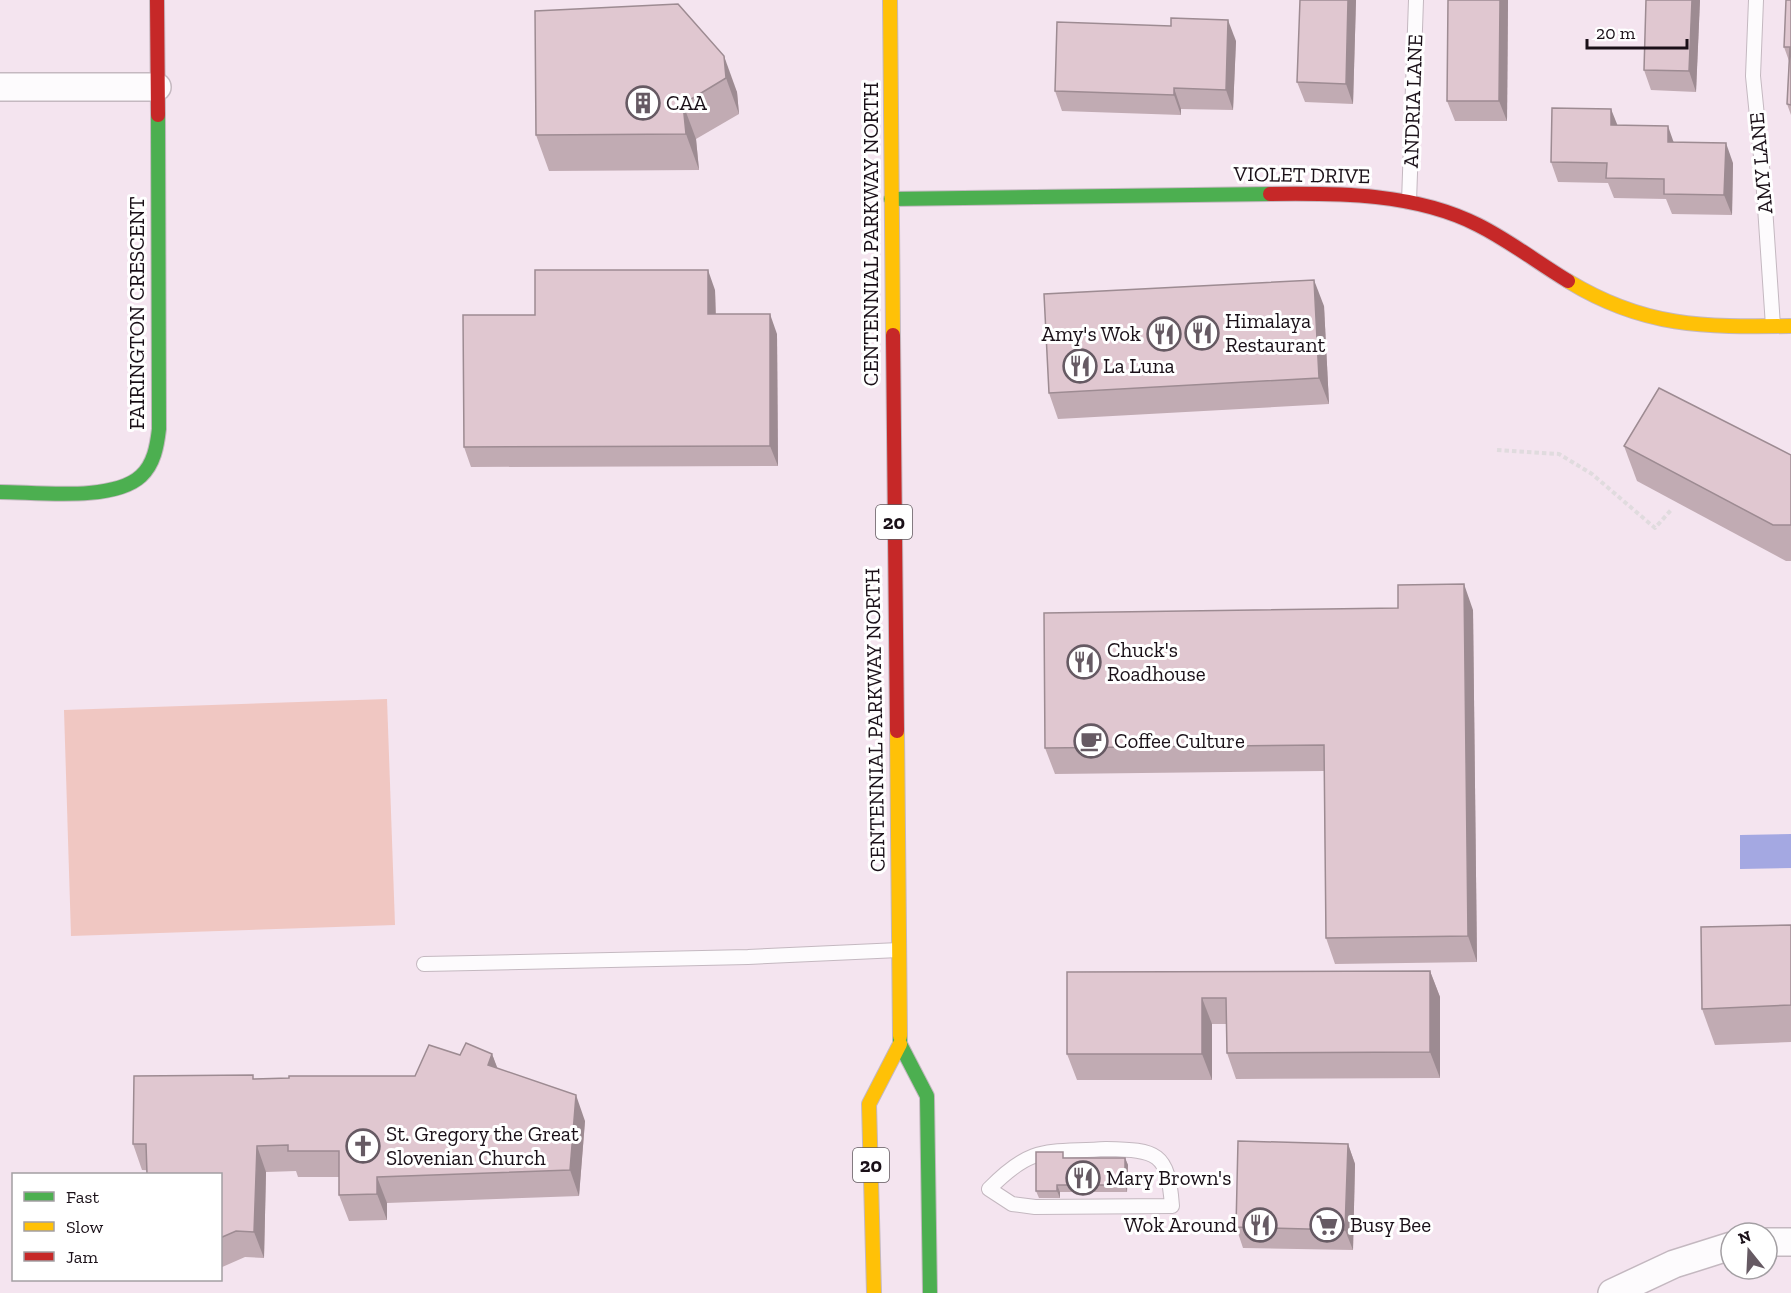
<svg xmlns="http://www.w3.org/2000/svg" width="1791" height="1293" font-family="'Zilla Slab',serif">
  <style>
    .green { fill: #f0c7c2 }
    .water { fill: #a4a8e2 }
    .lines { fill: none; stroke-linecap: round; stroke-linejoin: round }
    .lane-casing { stroke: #c4b8c0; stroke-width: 16 }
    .street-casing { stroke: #c4b8c0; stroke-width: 30 }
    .fast-casing { stroke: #c4b8c0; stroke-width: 16 }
    .slow-casing { stroke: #c4b8c0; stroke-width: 16 }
    .jam-casing { stroke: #c4b8c0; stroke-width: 16 }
    .path { stroke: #e0dbde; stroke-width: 4; stroke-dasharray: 4.5 3; stroke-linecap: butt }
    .lane { stroke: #fdfbfd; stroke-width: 14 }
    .street { stroke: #fdfbfd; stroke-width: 27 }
    .fast { stroke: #4caf50; stroke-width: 14 }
    .slow { stroke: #ffc107; stroke-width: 14 }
    .jam { stroke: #c62828; stroke-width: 14 }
    .wall { fill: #c1abb3 }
    .shaded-wall { fill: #9d8b92 }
    .building { fill: #e0c7d0; stroke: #9d8b92; stroke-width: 1.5 }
    .labels { text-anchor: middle; stroke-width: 6; stroke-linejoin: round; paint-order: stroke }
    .shield { fill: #fff; stroke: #5f585d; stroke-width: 1.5 }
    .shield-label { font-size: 20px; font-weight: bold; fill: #1a1018 }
    .street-label { font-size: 21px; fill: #1a1018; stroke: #fff }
    .poi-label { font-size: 21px; fill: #1a1018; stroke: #fff; text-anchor: start }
  </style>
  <rect width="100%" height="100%" fill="#f4e4ef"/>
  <path class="green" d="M387 699 395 925 71 936 64 710Z"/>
  <path class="water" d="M1791 834V868L1740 869V835Z"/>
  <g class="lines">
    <defs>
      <g id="lane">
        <path d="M1756 0 1753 76 1763 177 1773 326"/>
        <path d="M1409 202 1416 0"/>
        <path d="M424 964 748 957 899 950"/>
        <path d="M1106 1149C1157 1150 1168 1152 1172 1206L1035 1207 1012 1204 989 1189C1033 1144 1047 1153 1106 1149Z"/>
      </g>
      <g id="street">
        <path d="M0 87H157"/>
        <path d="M1767 1242H1791"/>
        <path d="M1612 1293 1674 1264 1731 1246"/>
      </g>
      <g id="fast">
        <path d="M891 199 1270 194"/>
        <path d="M0 492C37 492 113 502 141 476 154 464 157 446 159 429L158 115"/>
        <path d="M900 1036V1044L927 1096 930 1293"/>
      </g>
      <g id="slow">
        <path d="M890 0 893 335"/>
        <path d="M1568 281C1645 328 1704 327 1791 326"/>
        <path d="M897 731 900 1036"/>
        <path d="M874 1293 869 1104 900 1044"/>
      </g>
      <g id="jam">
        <path d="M157 0 158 115"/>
        <path d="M1270 194C1339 193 1415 193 1478 225 1510 241 1538 263 1568 281"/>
        <path d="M893 335 897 731"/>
      </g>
    </defs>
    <use href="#lane" class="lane-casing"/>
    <use href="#street" class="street-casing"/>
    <use href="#fast" class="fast-casing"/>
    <use href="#slow" class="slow-casing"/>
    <use href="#jam" class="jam-casing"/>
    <path class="path" d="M1497 450 1559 454 1592 474 1655 528 1671 510"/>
    <use href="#lane" class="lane"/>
    <use href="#street" class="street"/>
    <use href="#fast" class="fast"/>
    <use href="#slow" class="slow"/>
    <use href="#jam" class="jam"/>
  </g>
  <g class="wall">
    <path d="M1356 0 1353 104 1305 102 1297 82Z"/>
    <path d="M1508 0 1507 121H1455L1447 101Z"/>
    <path d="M1646 0H1700L1696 92 1651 90 1644 70Z"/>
    <path d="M1791 0V115L1787 104 1789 61 1784 47Z"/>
    <path d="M678 4 737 92 739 114 696 139 699 170 549 171 536 135Z"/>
    <path d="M1236 41 1233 110 1181 109V115L1062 111 1055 91Z"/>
    <path d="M1617 125 1674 142 1733 163 1732 215 1672 214 1666 199 1614 198 1608 183 1558 182 1551 162Z"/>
    <path d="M715 290 716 314 777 334 778 466 471 467 464 447 535 315Z"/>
    <path d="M1324 306 1329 404 1058 419 1049 393Z"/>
    <path d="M1624 446 1791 455V561H1786L1637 481Z"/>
    <path d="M1398 608 1473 610 1477 962 1335 964 1326 938 1324 771 1055 774 1045 748Z"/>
    <path d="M1791 925V1042L1715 1045 1702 1009Z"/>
    <path d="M1430 971 1440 997V1078L1236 1079 1227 1053 1226 1024H1212V1080H1077L1067 1054V972Z"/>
    <path d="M492 1054 497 1068 585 1121 579 1196 387 1203V1220L349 1221 339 1195V1177H298L296 1171 266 1172 264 1258 245 1257 220 1268V1174L142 1170 133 1144 255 1079 415 1076Z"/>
    <path d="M1348 1144 1355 1164 1353 1250 1243 1248 1236 1227Z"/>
    <path d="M1065 1158H1125L1128 1165 1127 1192H1060V1198H1039L1036 1191Z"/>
  </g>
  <g class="shaded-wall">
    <path d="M1348 0H1356L1353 104 1346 84Z"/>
    <path d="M1500 0H1508L1507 121 1499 101Z"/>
    <path d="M1692 0H1700L1696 92 1689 71Z"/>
    <path d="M1228 20 1236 41 1233 110 1226 90Z"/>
    <path d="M724 56 737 92 739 114 726 78Z"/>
    <path d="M1174 88 1181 109V115L1174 95Z"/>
    <path d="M683 104 696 139 699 170 686 134Z"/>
    <path d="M1611 109 1619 129 1611 125Z"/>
    <path d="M1668 126 1675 146 1668 142Z"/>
    <path d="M1726 143 1733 163 1732 215 1724 195Z"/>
    <path d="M708 270 715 290 716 334 708 314Z"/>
    <path d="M1314 280 1324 306 1329 404 1319 378Z"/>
    <path d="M770 314 777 334 778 466 770 446Z"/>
    <path d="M1464 584 1473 610 1477 962 1468 936Z"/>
    <path d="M1430 971 1440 997V1078L1430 1052Z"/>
    <path d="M1202 998 1212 1024V1080L1202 1054Z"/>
    <path d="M492 1054 502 1080 488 1065Z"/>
    <path d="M576 1095 585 1121 579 1196 570 1170Z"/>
    <path d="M1348 1144 1355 1164 1353 1250 1345 1230Z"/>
    <path d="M257 1146 266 1172 264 1258 254 1232Z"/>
    <path d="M1125 1158 1128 1165 1127 1192 1125 1185Z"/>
    <path d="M377 1177 387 1203V1220L377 1194Z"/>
    <path d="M1057 1185 1060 1192V1198L1057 1191Z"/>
  </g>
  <g class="building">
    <path d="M1300 0H1348L1346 84 1297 82Z"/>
    <path d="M1448 0H1500L1499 101H1447Z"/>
    <path d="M1646 0H1692L1689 71 1644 70Z"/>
    <path d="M1786 0H1791V105L1787 104 1790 47H1784Z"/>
    <path d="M678 4 724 56 726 78 683 104 686 134 536 135 535 11Z"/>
    <path d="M1171 18 1228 20 1226 90 1174 88V95L1055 91 1057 22 1171 26Z"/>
    <path d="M1552 108 1611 109V125L1668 126V142L1726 143 1724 195 1664 194V179L1606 178 1607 163 1551 162Z"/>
    <path d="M535 270H708V314H770V446L464 447 463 315H535Z"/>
    <path d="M1314 280 1319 378 1049 393 1044 294Z"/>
    <path d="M1659 388 1791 455V525H1773L1624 446Z"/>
    <path d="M1464 584 1468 936 1326 938 1324 745 1045 748 1044 613 1398 608V585Z"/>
    <path d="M1791 925V1005L1702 1009 1701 927Z"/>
    <path d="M1430 971V1052L1227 1053 1226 998H1202V1054H1067V972Z"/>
    <path d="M466 1043 492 1054 488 1065 576 1095 570 1170 377 1177V1194L339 1195V1151H288V1145L257 1146 254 1232 236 1231 220 1238V1174H147L146 1144H133L134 1076 253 1075V1079L289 1078V1076H415L429 1045 460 1055Z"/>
    <path d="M1238 1141 1348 1144 1345 1230 1236 1227Z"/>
    <path d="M1036 1152H1063V1158H1125V1185H1057V1191H1036Z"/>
  </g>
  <defs>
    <symbol id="building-ring" viewBox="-11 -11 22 22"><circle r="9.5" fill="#fff" stroke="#665a63" stroke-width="1.5"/><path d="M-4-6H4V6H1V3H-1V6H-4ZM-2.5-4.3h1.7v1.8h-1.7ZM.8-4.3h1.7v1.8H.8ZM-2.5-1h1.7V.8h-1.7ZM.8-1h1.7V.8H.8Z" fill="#665a63"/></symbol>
    <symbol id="restaurant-ring" viewBox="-11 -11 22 22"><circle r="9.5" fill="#fff" stroke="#665a63" stroke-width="1.5"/><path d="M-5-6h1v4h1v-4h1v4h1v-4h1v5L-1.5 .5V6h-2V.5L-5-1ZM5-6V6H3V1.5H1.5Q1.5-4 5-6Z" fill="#665a63"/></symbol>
    <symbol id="cafe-ring" viewBox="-11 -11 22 22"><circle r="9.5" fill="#fff" stroke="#665a63" stroke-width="1.5"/><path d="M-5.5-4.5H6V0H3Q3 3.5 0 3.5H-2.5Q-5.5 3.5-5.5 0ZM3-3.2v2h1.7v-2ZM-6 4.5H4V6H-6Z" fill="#665a63"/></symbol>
    <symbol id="church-ring" viewBox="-11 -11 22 22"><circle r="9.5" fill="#fff" stroke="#665a63" stroke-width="1.5"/><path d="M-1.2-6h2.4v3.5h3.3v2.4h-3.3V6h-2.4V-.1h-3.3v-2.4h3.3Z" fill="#665a63"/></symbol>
    <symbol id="supermarket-ring" viewBox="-11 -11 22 22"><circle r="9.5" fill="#fff" stroke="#665a63" stroke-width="1.5"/><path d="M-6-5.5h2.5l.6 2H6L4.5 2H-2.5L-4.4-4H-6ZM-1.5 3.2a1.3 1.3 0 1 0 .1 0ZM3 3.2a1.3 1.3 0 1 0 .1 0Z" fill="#665a63"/></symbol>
  </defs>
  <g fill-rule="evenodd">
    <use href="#building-ring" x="624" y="84" width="38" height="38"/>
    <use href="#restaurant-ring" x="1183" y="314" width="38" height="38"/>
    <use href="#restaurant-ring" x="1145" y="315" width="38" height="38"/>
    <use href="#restaurant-ring" x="1061" y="347" width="38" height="38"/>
    <use href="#restaurant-ring" x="1065" y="643" width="38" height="38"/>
    <use href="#cafe-ring" x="1072" y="722" width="38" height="38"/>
    <use href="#church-ring" x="344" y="1127" width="38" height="38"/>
    <use href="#restaurant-ring" x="1064" y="1159" width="38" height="38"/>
    <use href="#restaurant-ring" x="1241" y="1206" width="38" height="38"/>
    <use href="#supermarket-ring" x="1308" y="1206" width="38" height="38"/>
  </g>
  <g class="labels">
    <g class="shield">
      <rect x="876" y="505" width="36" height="34" rx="4.5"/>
      <rect x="853" y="1148" width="36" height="34" rx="4.5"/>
    </g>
    <g class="shield-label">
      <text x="894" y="529">20</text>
      <text x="871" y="1172">20</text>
    </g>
    <g class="street-label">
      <text transform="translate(1413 101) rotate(-88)" y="7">ANDRIA LANE</text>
      <text transform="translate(1761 163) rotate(-95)" y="7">AMY LANE</text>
      <text transform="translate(1302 175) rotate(1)" y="7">VIOLET DRIVE</text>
      <text transform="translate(871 234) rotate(-90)" y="7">CENTENNIAL PARKWAY NORTH</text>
      <text transform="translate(137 313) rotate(-90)" y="7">FAIRINGTON CRESCENT</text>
      <text transform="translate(875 720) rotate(-91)" y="7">CENTENNIAL PARKWAY NORTH</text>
    </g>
    <g class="poi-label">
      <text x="666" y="110">CAA</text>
      <text x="1225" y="328">Himalaya<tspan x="1225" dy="24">Restaurant</tspan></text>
      <text x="1141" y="341" text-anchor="end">Amy's Wok</text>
      <text x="1103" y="373">La Luna</text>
      <text x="1107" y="657">Chuck's<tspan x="1107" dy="24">Roadhouse</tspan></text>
      <text x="1114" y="748">Coffee Culture</text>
      <text x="386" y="1141">St. Gregory the Great<tspan x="386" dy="24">Slovenian Church</tspan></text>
      <text x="1106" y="1185">Mary Brown's</text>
      <text x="1237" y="1232" text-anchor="end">Wok Around</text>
      <text x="1350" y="1232">Busy Bee</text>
    </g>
  </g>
  <rect x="12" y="1173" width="210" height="108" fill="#ffffff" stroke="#a39fa3" stroke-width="1.5"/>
  <rect x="24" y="1192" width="30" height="9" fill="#4caf50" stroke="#a39fa3" stroke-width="1.5"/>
  <text x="66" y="1203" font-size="18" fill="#1a1018">Fast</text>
  <rect x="24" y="1222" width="30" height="9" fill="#ffc107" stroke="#a39fa3" stroke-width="1.5"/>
  <text x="66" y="1233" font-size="18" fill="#1a1018">Slow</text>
  <rect x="24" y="1252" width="30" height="9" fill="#c62828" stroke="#a39fa3" stroke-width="1.5"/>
  <text x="66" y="1263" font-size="18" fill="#1a1018">Jam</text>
  <g transform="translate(1749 1251) rotate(342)"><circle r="28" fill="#ffffff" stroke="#a39fa3" stroke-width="1.5"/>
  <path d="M0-4.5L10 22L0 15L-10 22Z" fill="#665a63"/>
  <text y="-9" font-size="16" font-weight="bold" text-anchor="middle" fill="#1a1018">N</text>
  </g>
  <path d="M1587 39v9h100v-9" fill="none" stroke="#1a1018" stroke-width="3"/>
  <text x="1596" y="39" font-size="18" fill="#1a1018" stroke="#ffffff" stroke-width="4.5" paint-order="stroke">20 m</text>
</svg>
